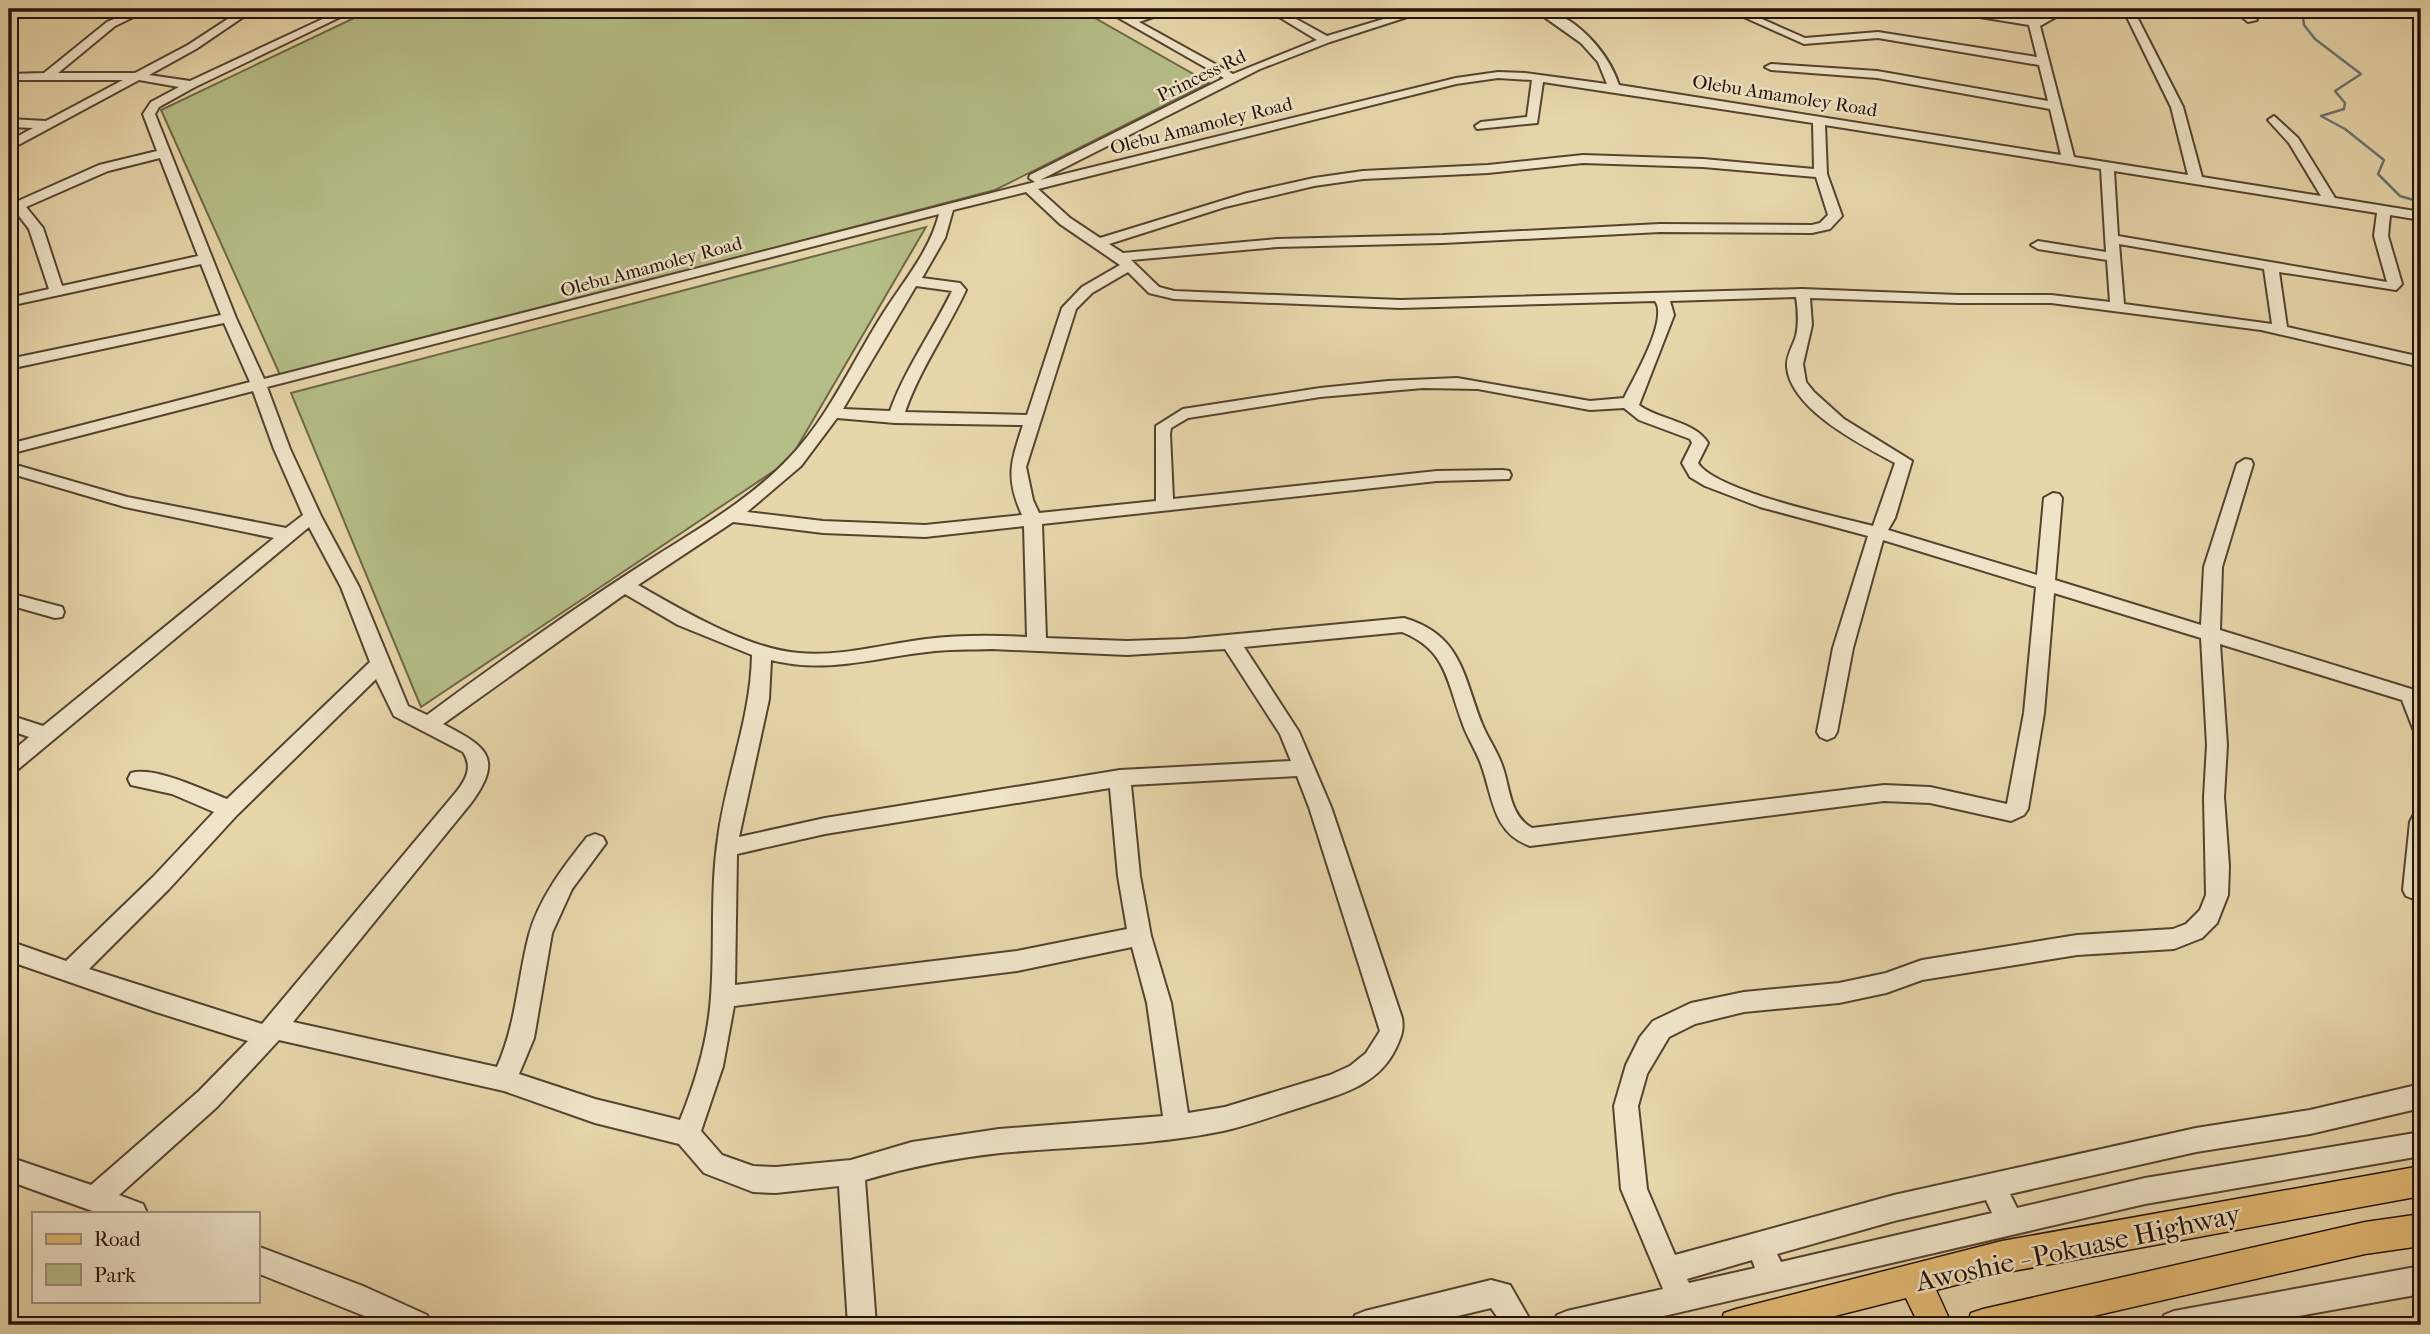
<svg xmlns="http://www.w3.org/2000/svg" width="2430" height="1334" font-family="'IM FELL French Canon',serif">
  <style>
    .green { fill: #b6be88; stroke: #6d6848; stroke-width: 2 }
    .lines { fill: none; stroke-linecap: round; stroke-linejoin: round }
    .stream { stroke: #6b746f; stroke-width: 2.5 }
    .minor-casing { stroke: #554330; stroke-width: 4 }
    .major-casing { stroke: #241208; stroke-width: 3 }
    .minor { fill: #efe4c8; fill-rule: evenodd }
    .major { fill: #e4bb75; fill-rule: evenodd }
    .labels { text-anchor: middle; stroke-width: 5; stroke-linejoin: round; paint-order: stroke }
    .far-street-label { font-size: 19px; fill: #241208; stroke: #efe4c8 }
    .near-street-label { font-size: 28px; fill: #241208; stroke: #efe4c8 }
  </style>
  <rect width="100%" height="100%" fill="#e7d6aa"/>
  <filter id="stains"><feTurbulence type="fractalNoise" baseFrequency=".00286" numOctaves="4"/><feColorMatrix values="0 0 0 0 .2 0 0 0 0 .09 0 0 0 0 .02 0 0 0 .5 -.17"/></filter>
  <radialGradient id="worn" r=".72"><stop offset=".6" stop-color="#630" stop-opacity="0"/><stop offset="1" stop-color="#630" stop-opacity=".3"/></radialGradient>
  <g class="green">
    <path d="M373 9H1079L1209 83 995 190 281 377 161 110Z"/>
    <path d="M926 227 789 461 421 707 291 393Z"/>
  </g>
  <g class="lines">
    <path class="stream" d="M2302 9 2304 25 2315 39 2361 74 2335 91 2345 103 2344 109 2321 116 2345 129 2384 160 2378 174 2400 196 2421 202"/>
    <defs>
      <g id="minor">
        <path d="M24 9H51L46 12 9 17V11Z"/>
        <path d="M137 9H150L115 26 58 73H135L188 45 243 9H255L196 49 149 75 190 81 344 9H357L195 87 159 107 155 114 236 318 264 379 1035 182 1029 178 1030 175 1224 78 1103 9H1115L1131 17 1160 9H1176L1139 22 1233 74 1317 40 1266 9H1278L1327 36 1417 9H1432L1330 42 1260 69 1040 180 1456 78 1498 72 1525 73 1607 84 1598 62 1581 43 1533 9C1571 9 1608 51 1619 85L2061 155 2050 109 1877 78 1771 70 1765 67 1771 64 1877 71 2048 101 2039 65 1878 38 1804 44 1726 9H1739L1805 38 1878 32 2037 57 2029 25 1949 12 1944 9C1974 8 2003 17 2033 19 2045 20 2055 9 2070 9L2040 26 2074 157 2188 175 2171 107 2123 9H2133L2183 107 2202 177 2321 196 2289 143 2268 120 2274 116 2298 138 2335 198 2421 212V220L2390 215 2388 236 2402 284 2396 290 2279 272 2287 327 2421 357V367L2261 330 2051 303H1958L1810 298 1812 325 1803 364 1806 382 1814 392 1844 419 1912 461 1895 518 1888 530 2037 575 2044 498 2053 493 2059 494 2062 498 2055 580 2201 625 2204 567 2237 464 2245 459 2251 460 2253 464 2222 567 2220 630 2421 692V733L2414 731 2402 700 2220 644 2227 745 2224 797 2229 866 2228 895 2217 923 2202 938 2174 949 2077 955 1922 980 1886 993 1839 1003 1744 1012 1695 1024 1669 1037 1647 1074 1638 1106 1647 1189 1675 1255 1894 1195 2196 1128 2310 1110 2421 1084V1108L2310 1134 2196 1152 2010 1194 2017 1208 2145 1178 2421 1132V1156L2145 1204 1625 1325H1553L1557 1315 1567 1311 1663 1289 1621 1189 1614 1106 1626 1065 1640 1037 1653 1021 1691 1003 1744 992 1839 983 1886 973 1922 960 2077 935 2173 929 2186 924 2200 910 2206 895 2204 797 2207 745 2201 638 2054 593 2044 713 2028 809 2024 815 2011 821 1930 803 1884 801 1530 846C1493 833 1493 798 1482 767 1477 751 1467 738 1462 722 1447 682 1447 650 1402 632L1244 647 1299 732 1331 807 1402 1018C1404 1031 1401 1037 1396 1048 1379 1085 1341 1094 1305 1106 1278 1114 1251 1125 1223 1131 1150 1146 1075 1146 1000 1153 954 1158 909 1167 865 1180L876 1325H848L839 1186 776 1193 753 1192 704 1173 679 1144 595 1123 504 1091 279 1040 217 1107 119 1195 143 1204 147 1213H98L9 1181V1157L91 1185 199 1091 248 1041 156 1012 9 961V941L66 961 153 877 214 812 172 794 131 785 128 779 131 773C155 766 203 790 227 799L370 662 341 587 309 527 16 771 9 773V754L29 737 9 730V715L43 726 274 538 125 507 9 473V463L127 497 286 528 303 515 274 449 253 391 9 454V444L250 382 224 323 9 369V359L221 315 201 264 9 306V298L49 289 29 229 16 212 9 214V205L99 165 157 151 143 114 151 102 179 87 139 80 9 150V141L33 128 9 127V119L46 121 123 80H9V74L44 73 107 22ZM1498 78 1532 80 1527 117 1481 122 1475 126 1477 129 1537 123 1543 82 1813 123 1814 169 1703 159 1583 155 1488 165 1363 171 1314 178 1247 193 1100 238 1070 218 1038 189 1456 84ZM1825 125 2101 169 2106 252 2038 241 2031 245 2038 249 2107 260 2110 302 2051 295H1958L1802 289 1400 300 1174 291 1159 287 1131 260 1277 247 1443 243 1660 232 1812 233 1830 229 1842 216 1827 174ZM160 158 198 256 62 286 43 228 26 207 108 171ZM1583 163 1703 167 1816 177 1828 215 1820 223 1812 225 1660 224 1443 235 1277 239 1123 253 1109 244 1225 207 1314 186 1363 179 1488 173ZM2114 171 2377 213 2374 236 2387 282 2118 236ZM1026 192 1060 224 1120 265 1082 287 1062 308 1027 415 905 412C920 369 947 331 966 290L960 283 922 278 945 238 953 210ZM939 214C929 254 900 285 879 320 850 367 828 417 790 457 747 503 692 532 640 566 567 613 496 664 427 715L408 706 359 587 321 516 290 449 267 387ZM2119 244 2264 269 2272 324 2124 304ZM1128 272 1149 293 1174 299 1400 308 1655 301C1669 319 1633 379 1624 398L1590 401 1457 378 1388 381 1320 388 1183 409 1156 426V501L1039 513 1033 500 1026 467 1076 309 1092 293ZM916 286 952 291C932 332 905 369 890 411L843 409ZM1796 297C1798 310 1799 323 1796 336 1793 346 1786 356 1787 367 1791 410 1862 445 1895 463L1873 526C1838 517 1715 491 1698 463L1708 443C1695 421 1659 420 1639 405L1674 315 1670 301ZM1423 388 1478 389 1590 410 1624 408 1639 420 1690 439 1692 443 1682 463 1690 477 1705 486 1760 507 1868 536 1833 648 1817 732 1820 737 1827 740 1834 737 1837 732 1853 648 1883 540 2036 587 2024 713 2007 804 1930 787 1884 785 1532 828C1510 816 1510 789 1503 768 1498 752 1488 739 1482 724 1463 676 1462 635 1404 618L1185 639 1127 641 1046 638 1042 524 1437 481 1509 479 1511 475 1509 471 1503 470 1437 471 1173 499 1170 434 1171 428 1188 418 1320 397ZM837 418 895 423 1023 425C1011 462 1005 477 1022 515L925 525 823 521 747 512 801 466ZM733 522 823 533 925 537 1024 526 1027 637C994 635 959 635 926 639 884 644 841 657 799 653 747 649 682 610 638 585ZM625 594 678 625 752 655C751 718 726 776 718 838 710 890 715 944 711 997 708 1040 696 1081 680 1120L595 1099 519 1074 534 1038 552 933 572 889 606 843 603 837 595 834 587 837C564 866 539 898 529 935 517 981 517 1021 497 1067L293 1022 471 803C505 757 485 746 443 724ZM992 649 1127 655 1225 649 1280 734 1291 761 1120 770 825 818 739 837 769 699 771 660C827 674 872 658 927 652 948 649 970 650 992 649ZM376 679 394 716 463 752C473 767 466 779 457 791L262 1024 89 969 169 889 237 815ZM1297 776 1309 807 1380 1031 1366 1053 1350 1066 1330 1075 1225 1107 1188 1113 1171 1003 1151 936 1140 876 1131 785ZM1110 788 1118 876 1127 929 1017 951 735 985 737 854 825 834ZM1132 947 1147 1003 1163 1116 999 1129 912 1142 851 1160 776 1167 753 1166 722 1155 701 1131 723 1066 734 1006 1017 971ZM1986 1200 1992 1213 1781 1262 1777 1254 1894 1221ZM1752 1260 1755 1268 1689 1283 1687 1279Z"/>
        <path d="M2232 9H2244L2257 20 2248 22Z"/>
        <path d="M9 593 62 607 64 612 62 617 55 618 9 605Z"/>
        <path d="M2421 814V897L2414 899 2406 896 2403 890 2410 822 2413 816Z"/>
        <path d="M257 1246 363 1286 427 1315 431 1325H387L257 1273Z"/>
        <path d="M2421 1266V1294L2248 1325H2160L2164 1315 2174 1311Z"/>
        <path d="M1491 1280 1510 1285 1533 1325H1503L1491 1308 1420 1325H1351L1355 1315 1365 1311Z"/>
      </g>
      <g id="major">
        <path d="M2421 1166V1196L2002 1273 1936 1290 1952 1325H1919L1906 1298 1799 1325H1720L1724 1313 1736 1309 2002 1241Z"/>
        <path d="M2421 1214V1246L2365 1254 2054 1325H1967L1971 1313 1983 1309 2365 1222Z"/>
      </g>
    </defs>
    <use href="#minor" class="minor-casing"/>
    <use href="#major" class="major-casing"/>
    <use href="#minor" class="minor"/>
    <use href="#major" class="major"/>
  </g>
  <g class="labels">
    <g class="far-street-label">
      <text transform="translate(1201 75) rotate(-26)" y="7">Princess Rd</text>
      <text transform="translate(1785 95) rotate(9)" y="7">Olebu Amamoley Road</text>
      <text transform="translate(1201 125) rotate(-14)" y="7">Olebu Amamoley Road</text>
      <text transform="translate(651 266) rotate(-15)" y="7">Olebu Amamoley Road</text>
    </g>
    <g class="near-street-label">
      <text transform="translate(2078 1247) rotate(-12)" y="10">Awoshie - Pokuase Highway</text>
    </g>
  </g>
  <rect width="2430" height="1334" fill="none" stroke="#e7d6aa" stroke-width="35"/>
  <rect x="10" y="10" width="2409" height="1313" fill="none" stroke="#241208" stroke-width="3.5"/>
  <rect x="18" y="18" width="2395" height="1299" fill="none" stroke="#241208" stroke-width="2"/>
  <rect x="32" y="1212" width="228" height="91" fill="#efe4c8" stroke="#9e907b" stroke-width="2"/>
  <rect x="46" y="1234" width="35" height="10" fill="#e4bb75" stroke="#9e907b" stroke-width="2"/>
  <text x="94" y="1246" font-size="21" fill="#241208">Road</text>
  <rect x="46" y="1264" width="35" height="21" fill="#b6be88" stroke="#9e907b" stroke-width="2"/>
  <text x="94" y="1282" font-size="21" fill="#241208">Park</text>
  <rect width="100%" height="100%" filter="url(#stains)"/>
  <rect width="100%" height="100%" fill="url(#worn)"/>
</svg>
